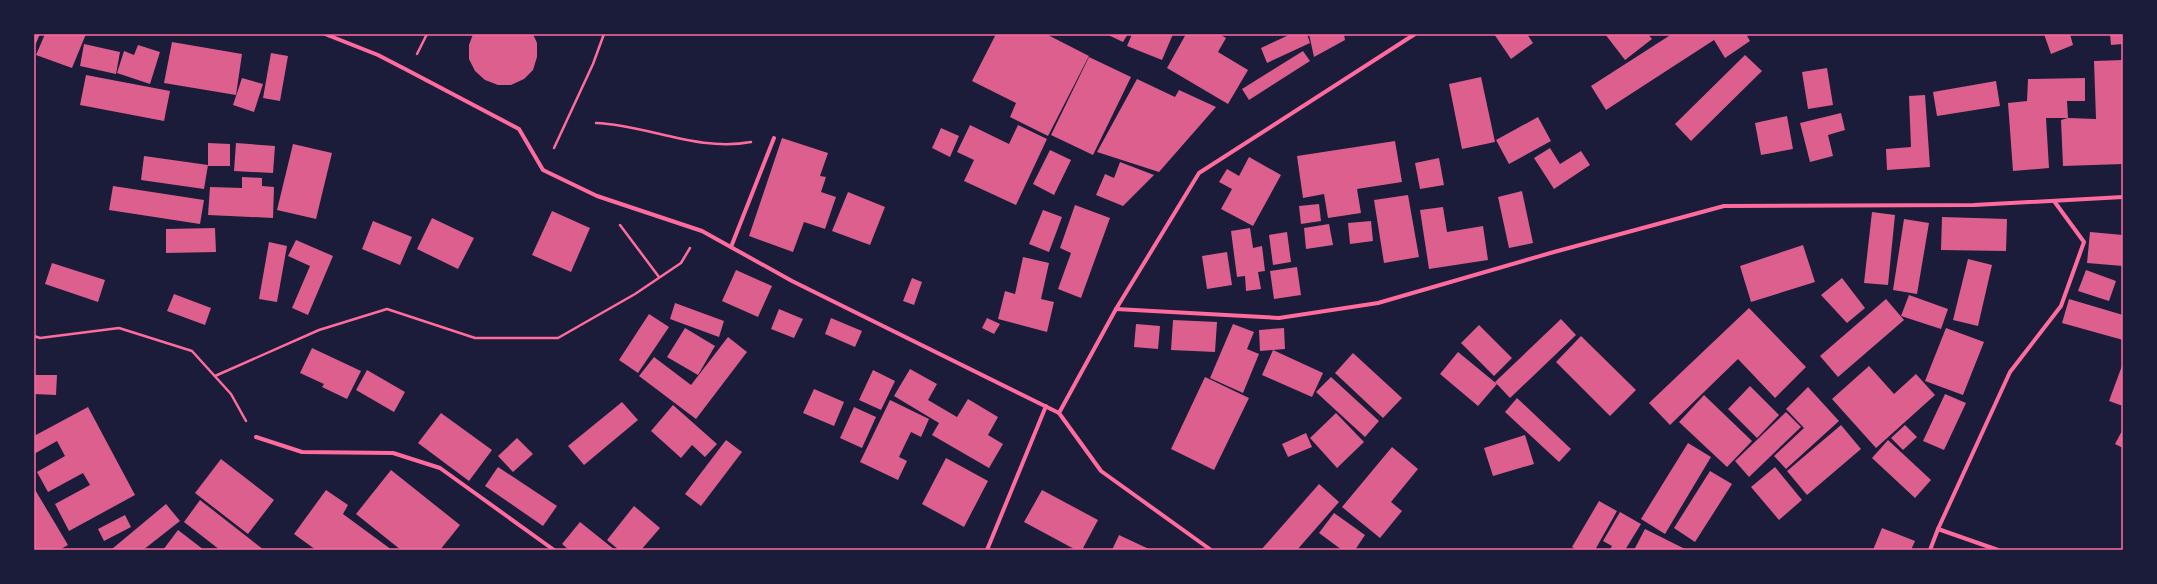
<svg xmlns="http://www.w3.org/2000/svg" width="2157" height="584" font-family="'Public Sans',sans-serif">
  <style>
    .building { fill: #dd5f8e }
    .lines { fill: none; stroke-linecap: round; stroke-linejoin: round }
    .path { stroke: #ff6b9d; stroke-width: 2.5 }
    .minor { stroke: #ff6b9d; stroke-width: 4 }
    .neatline { fill: none; stroke: #ff6b9d; stroke-width: 1.5 }
  </style>
  <rect width="100%" height="100%" fill="#1b1b3a"/>
  <g class="building">
    <path d="M34 34H40L34 48Z"/>
    <path d="M45 34H86L72 68 36 55Z"/>
    <path d="M473 34H533L537 43V57L533 70 524 79 511 85H498L485 80 475 71 469 59V45Z"/>
    <path d="M996 34H1046L1089 56 1048 136 1010 117 1016 103 972 81Z"/>
    <path d="M1106 34H1128L1123 42Z"/>
    <path d="M1132 34H1173L1162 60 1127 46Z"/>
    <path d="M1186 34H1219L1226 38 1218 52 1248 70 1228 104 1167 68Z"/>
    <path d="M1291 34H1307L1310 43 1267 63 1261 48Z"/>
    <path d="M1309 34H1344L1345 40 1314 57Z"/>
    <path d="M1494 34H1527L1533 43 1511 59Z"/>
    <path d="M1605 34H1648L1652 39 1625 60Z"/>
    <path d="M1672 34H1746L1750 41 1725 58 1714 40 1606 110 1591 86Z"/>
    <path d="M2044 34H2070L2073 45 2051 54Z"/>
    <path d="M2110 34H2123V44L2111 45Z"/>
    <path d="M172 42 242 54 236 95 164 83Z"/>
    <path d="M84 44 120 52 116 74 80 66Z"/>
    <path d="M138 45 160 52 150 84 117 73 124 51 134 55Z"/>
    <path d="M1303 51 1310 61 1249 100 1242 89Z"/>
    <path d="M271 53 288 56 280 101 263 98Z"/>
    <path d="M1745 55 1762 71 1691 141 1675 124Z"/>
    <path d="M1089 57 1131 77 1093 155 1051 135Z"/>
    <path d="M2123 60V164L2063 166 2061 120 2068 118 2096 119 2094 61Z"/>
    <path d="M1827 68 1833 105 1808 109 1802 72Z"/>
    <path d="M86 75 170 91 164 121 80 105Z"/>
    <path d="M1481 77 1495 142 1462 149 1449 84Z"/>
    <path d="M242 78 263 84 254 112 233 105Z"/>
    <path d="M2085 78V101H2067L2068 118H2046L2049 168 2013 171 2008 103 2027 101 2028 79Z"/>
    <path d="M1137 79 1175 97 1179 90 1216 107 1159 172 1097 152Z"/>
    <path d="M1996 81 2000 106 1937 116 1933 92Z"/>
    <path d="M1925 95 1930 167 1887 170 1886 149 1911 147 1909 96Z"/>
    <path d="M1841 113 1845 130 1828 135 1833 156 1810 162 1800 123Z"/>
    <path d="M1787 116 1793 149 1761 155 1755 123Z"/>
    <path d="M1538 117 1551 141 1509 164 1496 140Z"/>
    <path d="M970 125 1009 144 1018 125 1047 139 1016 205 964 181 974 160 957 152Z"/>
    <path d="M941 128 959 136 950 157 932 148Z"/>
    <path d="M782 138 828 153 820 176 826 177 821 192 836 197 825 229 804 222 793 252 749 236Z"/>
    <path d="M1395 141 1402 182 1357 189 1361 213 1328 218 1324 194 1303 198 1297 156Z"/>
    <path d="M208 143 230 144V166H208Z"/>
    <path d="M236 143 275 146 273 173 234 171Z"/>
    <path d="M293 144 332 153 316 219 277 210Z"/>
    <path d="M1550 148 1560 164 1581 151 1590 165 1554 189 1534 158Z"/>
    <path d="M1050 150 1071 160 1054 195 1033 184Z"/>
    <path d="M144 156 208 165 204 189 141 180Z"/>
    <path d="M1249 157 1281 175 1253 226 1221 209 1232 189 1219 182 1227 169 1239 176Z"/>
    <path d="M1439 158 1444 185 1420 189 1415 163Z"/>
    <path d="M1120 162 1154 175 1123 206 1096 195 1105 174 1114 178Z"/>
    <path d="M242 177 262 178V186L274 187 273 218 208 215 210 187 242 188Z"/>
    <path d="M113 186 204 200 200 224 109 210Z"/>
    <path d="M1522 191 1533 243 1509 248 1498 197Z"/>
    <path d="M848 192 885 207 870 245 832 231Z"/>
    <path d="M1408 195 1419 257 1384 263 1374 200Z"/>
    <path d="M1319 204 1321 221 1301 224 1299 206Z"/>
    <path d="M1075 205 1110 218 1081 298 1058 289 1071 253 1060 248Z"/>
    <path d="M1443 207 1447 232 1483 226 1488 260 1429 269 1420 210Z"/>
    <path d="M1043 210 1062 217 1049 252 1029 244Z"/>
    <path d="M552 211 590 228 571 272 532 255Z"/>
    <path d="M1872 212 1895 215 1888 285 1864 283Z"/>
    <path d="M1942 217 2007 219 2006 251 1941 250Z"/>
    <path d="M432 218 474 238 458 269 417 249Z"/>
    <path d="M1904 219 1929 223 1917 294 1893 290Z"/>
    <path d="M373 221 412 237 400 265 362 249Z"/>
    <path d="M1371 221 1373 241 1350 244 1348 223Z"/>
    <path d="M1329 224 1333 245 1306 249 1304 228Z"/>
    <path d="M215 228 216 252 166 253V229Z"/>
    <path d="M1250 228 1253 248 1262 246 1265 271 1258 272 1261 289 1246 291 1245 276 1237 277 1231 231Z"/>
    <path d="M1287 232 1291 262 1273 265 1269 235Z"/>
    <path d="M2090 232 2123 235V266L2087 263Z"/>
    <path d="M296 240 333 256 308 315 292 308 310 266 288 256Z"/>
    <path d="M269 242 287 246 277 302 259 299Z"/>
    <path d="M1803 245 1815 282 1751 302 1740 266Z"/>
    <path d="M1227 252 1232 285 1207 289 1202 256Z"/>
    <path d="M1023 257 1049 263 1041 299 1054 302 1047 332 998 319 1005 291 1015 294Z"/>
    <path d="M1968 259 1992 265 1978 326 1953 320Z"/>
    <path d="M52 263 105 280 98 302 45 284Z"/>
    <path d="M1297 267 1301 295 1274 299 1270 271Z"/>
    <path d="M736 270 772 286 758 317 722 301Z"/>
    <path d="M2086 270 2116 281 2109 301 2078 291Z"/>
    <path d="M912 278 922 282 914 305 903 301Z"/>
    <path d="M1842 278 1865 308 1847 323 1821 295Z"/>
    <path d="M174 294 211 308 205 325 167 311Z"/>
    <path d="M1909 295 1948 309 1941 329 1901 316Z"/>
    <path d="M1886 299 1904 320 1838 377 1820 356Z"/>
    <path d="M2069 299 2123 315V340L2062 323Z"/>
    <path d="M675 303 724 321 719 337 670 319Z"/>
    <path d="M1749 308 1806 367 1775 398 1738 359 1670 425 1649 403Z"/>
    <path d="M779 309 803 319 794 338 771 329Z"/>
    <path d="M649 314 669 327 638 373 619 360Z"/>
    <path d="M831 318 862 331 855 347 825 334Z"/>
    <path d="M987 318 1000 324 994 334 982 328Z"/>
    <path d="M1561 319 1576 335 1510 398 1495 382Z"/>
    <path d="M1173 320 1217 322 1215 352 1171 350Z"/>
    <path d="M1136 324 1160 326 1158 349 1134 347Z"/>
    <path d="M1233 324 1254 332 1247 349 1259 354 1243 393 1210 378Z"/>
    <path d="M1479 325 1512 358 1494 376 1461 343Z"/>
    <path d="M685 328 715 346 698 375 667 357Z"/>
    <path d="M1284 328 1285 349 1260 351 1259 330Z"/>
    <path d="M1946 328 1984 342 1963 395 1925 381Z"/>
    <path d="M1581 336 1636 390 1610 416 1556 362Z"/>
    <path d="M728 337 747 352 696 419 639 376 654 357 691 385Z"/>
    <path d="M312 348 361 371 347 399 322 387 324 384 300 373Z"/>
    <path d="M1273 350 1323 373 1312 397 1262 375Z"/>
    <path d="M1458 352 1497 384 1478 406 1440 374Z"/>
    <path d="M1353 353 1402 398 1383 418 1335 373Z"/>
    <path d="M2123 363V406L2109 401Z"/>
    <path d="M1869 366 1894 394 1916 374 1935 395 1876 448 1832 399Z"/>
    <path d="M910 369 937 384 928 400 957 417 968 399 998 417 988 435 1003 444 989 468 932 435 939 423 894 396Z"/>
    <path d="M367 370 405 392 394 412 356 390Z"/>
    <path d="M873 370 895 381 881 410 859 400Z"/>
    <path d="M34 375H57L56 395 34 394Z"/>
    <path d="M1205 377 1249 398 1214 470 1171 449Z"/>
    <path d="M1331 377 1379 421 1365 437 1316 392Z"/>
    <path d="M1750 386 1779 415 1757 438 1728 409Z"/>
    <path d="M1808 387 1839 421 1786 469 1774 456 1804 428 1786 409Z"/>
    <path d="M814 389 844 402 834 426 803 413Z"/>
    <path d="M1945 394 1966 403 1944 450 1923 441Z"/>
    <path d="M1704 395 1752 441 1727 467 1679 422Z"/>
    <path d="M1517 398 1571 449 1559 462 1505 412Z"/>
    <path d="M890 400 929 419 921 437 911 432 899 457 907 461 898 480 860 462Z"/>
    <path d="M622 402 638 420 584 465 568 446Z"/>
    <path d="M673 405 717 444 705 457 692 445 681 458 651 431Z"/>
    <path d="M88 407 135 495 69 531 55 504 90 485 83 473 48 492 37 472 65 456 57 441 34 454V436Z"/>
    <path d="M854 407 876 417 862 448 840 438Z"/>
    <path d="M1786 412 1801 427 1749 477 1735 461Z"/>
    <path d="M441 413 492 450 469 481 418 443Z"/>
    <path d="M1336 413 1364 442 1337 468 1310 438Z"/>
    <path d="M1841 425 1861 449 1807 495 1787 471Z"/>
    <path d="M1905 425 1917 437 1903 450 1891 438Z"/>
    <path d="M2123 429V448L2115 444Z"/>
    <path d="M1306 433 1312 447 1288 457 1282 444Z"/>
    <path d="M1525 435 1534 464 1493 476 1484 448Z"/>
    <path d="M517 438 533 454 513 472 498 456Z"/>
    <path d="M726 440 742 452 701 506 685 494Z"/>
    <path d="M1888 440 1931 480 1915 498 1872 458Z"/>
    <path d="M1688 443 1711 457 1665 534 1641 519Z"/>
    <path d="M1392 447 1418 469 1391 502 1402 511 1380 538 1342 507Z"/>
    <path d="M946 458 988 481 964 527 922 504Z"/>
    <path d="M221 459 274 500 248 534 195 493Z"/>
    <path d="M498 467 557 506 543 526 485 486Z"/>
    <path d="M1775 467 1802 500 1779 520 1751 487Z"/>
    <path d="M391 470 460 525 440 550H401L356 514Z"/>
    <path d="M1710 471 1732 484 1695 542 1674 528Z"/>
    <path d="M1319 484 1339 502 1297 550H1261Z"/>
    <path d="M34 488 68 545 59 550H35L34 548Z"/>
    <path d="M326 490 348 505 343 514 392 550H316L294 534Z"/>
    <path d="M1042 490 1098 520 1082 550H1076L1024 522Z"/>
    <path d="M200 500 264 550H220L184 522Z"/>
    <path d="M1599 501 1617 511 1595 550H1577L1572 547Z"/>
    <path d="M166 504 180 521 143 550H113L112 549Z"/>
    <path d="M634 506 660 528 641 550H619L607 540Z"/>
    <path d="M1620 512 1641 524 1625 550H1619L1614 547 1618 550H1610L1612 546 1603 541Z"/>
    <path d="M1334 513 1365 535 1355 550H1342L1319 533Z"/>
    <path d="M125 515 131 527 104 541 98 529Z"/>
    <path d="M580 522 615 550H569L562 544Z"/>
    <path d="M1882 528 1915 541 1911 550H1873Z"/>
    <path d="M1645 529 1687 550H1634Z"/>
    <path d="M178 530 204 550H163Z"/>
    <path d="M1119 535 1151 550H1112Z"/>
  </g>
  <g class="lines">
    <g class="path">
      <path d="M417 54 427 34"/>
      <path d="M596 123C648 125 697 152 751 142"/>
      <path d="M554 148 593 64 604 34"/>
      <path d="M620 225 659 277"/>
      <path d="M34 336 40 338 119 328 192 351 231 394 246 421"/>
      <path d="M215 376 319 330 387 309 475 338H558L635 294 681 263 690 248"/>
    </g>
    <g class="minor">
      <path d="M325 34 378 55 407 70 519 129 543 170 597 196 702 231 792 281 1059 413"/>
      <path d="M731 247 774 138"/>
      <path d="M1116 309 1279 318 1378 303 1554 252 1724 206 1974 205 2123 197"/>
      <path d="M256 437 302 452 393 453 440 468 554 550"/>
      <path d="M1938 529 2010 372 2061 306 2084 242 2054 201"/>
      <path d="M987 550 1046 406"/>
      <path d="M1211 550 1101 471 1059 413 1116 309 1199 173 1415 34"/>
      <path d="M1930 550 1938 529 1998 550"/>
    </g>
  </g>
  <rect width="2157" height="584" fill="none" stroke="#1b1b3a" stroke-width="70"/>
  <rect x="35" y="35" width="2087" height="514" class="neatline"/>
</svg>
